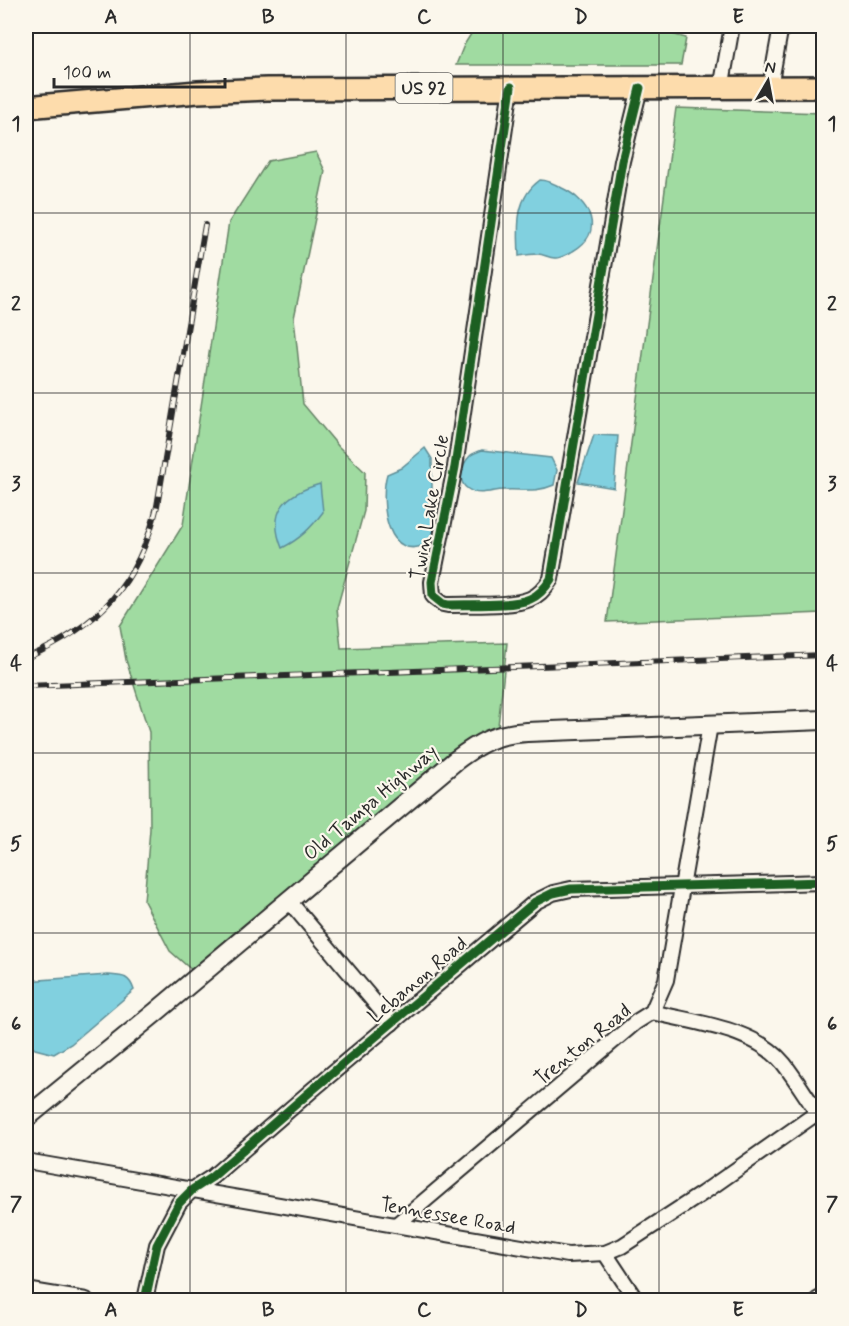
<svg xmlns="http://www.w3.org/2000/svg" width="849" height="1326" font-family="Mynerve,sans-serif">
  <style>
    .green { fill: #a0dba1; stroke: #668366; stroke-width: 1.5 }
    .water { fill: #81d0df; stroke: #5f8e97; stroke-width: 1.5 }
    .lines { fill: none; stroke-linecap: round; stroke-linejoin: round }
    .street-casing { stroke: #2b2b2b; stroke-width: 18 }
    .secondary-casing { stroke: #2b2b2b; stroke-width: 22 }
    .primary-casing { stroke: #2b2b2b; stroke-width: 26 }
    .street { stroke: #fbf7ec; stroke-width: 14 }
    .secondary { stroke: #fbf7ec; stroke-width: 18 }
    .primary { stroke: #fddcac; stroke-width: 21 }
    .rail-casing { stroke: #2b2b2b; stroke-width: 6 }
    .rail { stroke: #fbf7ec; stroke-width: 4; stroke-dasharray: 11; stroke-linecap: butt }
    .cycleway-casing { stroke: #fbf7ec; stroke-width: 13 }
    .cycleway { stroke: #1b5e20; stroke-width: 9 }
    .grid { fill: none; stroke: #2b2b2b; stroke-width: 1.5; stroke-opacity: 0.55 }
    .labels { text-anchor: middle; stroke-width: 4.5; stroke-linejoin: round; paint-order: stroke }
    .shield { fill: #fbf7ec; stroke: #696865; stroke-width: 1.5 }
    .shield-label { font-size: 18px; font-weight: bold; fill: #2b2b2b }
    .street-label { font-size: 20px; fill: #2b2b2b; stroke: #fbf7ec }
    .neatline { fill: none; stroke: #2b2b2b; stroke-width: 2 }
    .grid-label { font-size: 20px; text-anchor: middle; font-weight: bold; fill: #2b2b2b }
  </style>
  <rect width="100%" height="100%" fill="#fbf7ec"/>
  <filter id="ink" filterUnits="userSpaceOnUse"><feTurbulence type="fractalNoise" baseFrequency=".0167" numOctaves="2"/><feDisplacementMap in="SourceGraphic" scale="12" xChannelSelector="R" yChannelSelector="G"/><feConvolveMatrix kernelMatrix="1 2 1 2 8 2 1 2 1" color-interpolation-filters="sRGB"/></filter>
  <g filter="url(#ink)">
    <g class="green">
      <path d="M476 26H643L686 38 681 65H456L464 45Z"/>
      <path d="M676 108 823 113V613L607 622Z"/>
      <path d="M316 152 325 171 294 318 303 404 339 447 365 472 364 511 337 608 341 648 507 643 498 726 408 789 384 812 194 972 170 951 144 901 150 829 149 732 126 660 120 626 183 525 229 222 268 161Z"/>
    </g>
    <g class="water">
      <path d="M540 180C548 180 555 184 562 188 590 201 606 232 573 251 569 254 560 258 556 258 550 259 544 254 538 254 532 254 525 255 519 256 518 228 514 199 540 180Z"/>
      <path d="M594 435 618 436 614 488 578 482Z"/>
      <path d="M425 448 432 459V500L440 512 430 542C387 567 379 502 387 474L401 468Z"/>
      <path d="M482 450 551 458 557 470 554 485C536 493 523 489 504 490 493 490 479 497 468 489 456 481 462 464 470 456 473 453 478 452 482 450Z"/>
      <path d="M320 484 323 512C311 528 300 539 282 548 267 511 285 494 320 484Z"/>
      <path d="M108 975C122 976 129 975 134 990L71 1044 54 1054 35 1049 26 1041V981Z"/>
    </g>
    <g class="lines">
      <defs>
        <g id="street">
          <path d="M511 87 455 467 432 582 433 596 443 604 448 605C469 604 511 607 530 599 540 595 546 587 551 579L622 161 640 88"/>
          <path d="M770 87 781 26"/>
          <path d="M721 89 732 26"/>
          <path d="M289 901 392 1023"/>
          <path d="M652 1012C694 1023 755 1028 784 1064 798 1082 810 1103 824 1122"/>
          <path d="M26 1161 568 1255 605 1253 622 1246 703 1193 824 1108"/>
          <path d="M396 1225 636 1022 652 1012 666 980 710 725"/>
          <path d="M605 1253 636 1300"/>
          <path d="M26 1290 86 1300"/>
          <path d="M145 1300 157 1245 179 1203 192 1190 212 1177 311 1091 535 902 553 893 571 889 824 882"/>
          <path d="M817 1300 824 1296"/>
        </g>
        <path id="secondary" d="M26 1118 156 1012 455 761C480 742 495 734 527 732L824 720"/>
        <path id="primary" d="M26 107 198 92 267 89 824 87"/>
      </defs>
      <use href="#street" class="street-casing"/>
      <use href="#secondary" class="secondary-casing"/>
      <use href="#primary" class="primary-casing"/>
      <use href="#street" class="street"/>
      <use href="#secondary" class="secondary"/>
      <use href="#primary" class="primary"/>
      <defs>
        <g id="rail">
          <path d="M26 658C98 627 139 584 157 506L205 225"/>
          <path d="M26 686 824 655"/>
        </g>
      </defs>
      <use href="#rail" class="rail-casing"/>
      <use href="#rail" class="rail"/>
      <defs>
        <g id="cycleway">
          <path d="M511 87 455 467 432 582 433 596 443 604 448 605C469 604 511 607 530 599 540 595 546 587 551 579L622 161 640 88"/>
          <path d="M145 1300 157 1245 179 1203 192 1190 212 1177 311 1091 535 902 553 893 571 889 824 882"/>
        </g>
      </defs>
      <use href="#cycleway" class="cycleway-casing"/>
      <use href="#cycleway" class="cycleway"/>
    </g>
  </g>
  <path class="grid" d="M190 26V1300M346 26V1300M503 26V1300M659 26V1300M26 213H824M26 393H824M26 573H824M26 753H824M26 933H824M26 1113H824"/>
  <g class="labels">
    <rect class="shield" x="395.5" y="73" width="57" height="30" rx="4.5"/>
    <g class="shield-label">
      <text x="424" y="94">US 92</text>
    </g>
    <g class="street-label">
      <text transform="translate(429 507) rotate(-80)" y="7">Twin Lake Circle</text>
      <text transform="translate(370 802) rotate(-40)" y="7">Old Tampa Highway</text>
      <text transform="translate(417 979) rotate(-40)" y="7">Lebanon Road</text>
      <text transform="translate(582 1044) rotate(-39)" y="7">Trenton Road</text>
      <text transform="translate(448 1215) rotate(10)" y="7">Tennessee Road</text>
    </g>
  </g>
  <rect width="849" height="1326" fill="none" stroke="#fbf7ec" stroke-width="66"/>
  <g transform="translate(768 81) rotate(10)" stroke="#fbf7ec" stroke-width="4.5" paint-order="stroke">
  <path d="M0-4.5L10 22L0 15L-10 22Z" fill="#2b2b2b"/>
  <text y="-9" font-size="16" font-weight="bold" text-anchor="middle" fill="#2b2b2b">N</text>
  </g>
  <path d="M54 78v9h171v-9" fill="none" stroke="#2b2b2b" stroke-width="3"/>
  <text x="63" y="78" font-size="18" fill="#2b2b2b" stroke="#fbf7ec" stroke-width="4.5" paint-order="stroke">100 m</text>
  <rect x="33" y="33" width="783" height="1260" class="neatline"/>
  <g class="grid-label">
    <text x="111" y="23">A</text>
    <text x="268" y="23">B</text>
    <text x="424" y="23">C</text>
    <text x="581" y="23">D</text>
    <text x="738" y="23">E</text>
    <text x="16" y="130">1</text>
    <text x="832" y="130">1</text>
    <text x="16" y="310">2</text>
    <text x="832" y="310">2</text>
    <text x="16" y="490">3</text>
    <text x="832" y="490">3</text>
    <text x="16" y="670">4</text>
    <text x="832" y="670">4</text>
    <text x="16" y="850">5</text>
    <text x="832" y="850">5</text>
    <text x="16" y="1030">6</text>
    <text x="832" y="1030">6</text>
    <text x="16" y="1210">7</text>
    <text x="832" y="1210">7</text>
    <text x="111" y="1316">A</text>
    <text x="268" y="1316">B</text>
    <text x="424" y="1316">C</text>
    <text x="581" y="1316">D</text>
    <text x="738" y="1316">E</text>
  </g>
</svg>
